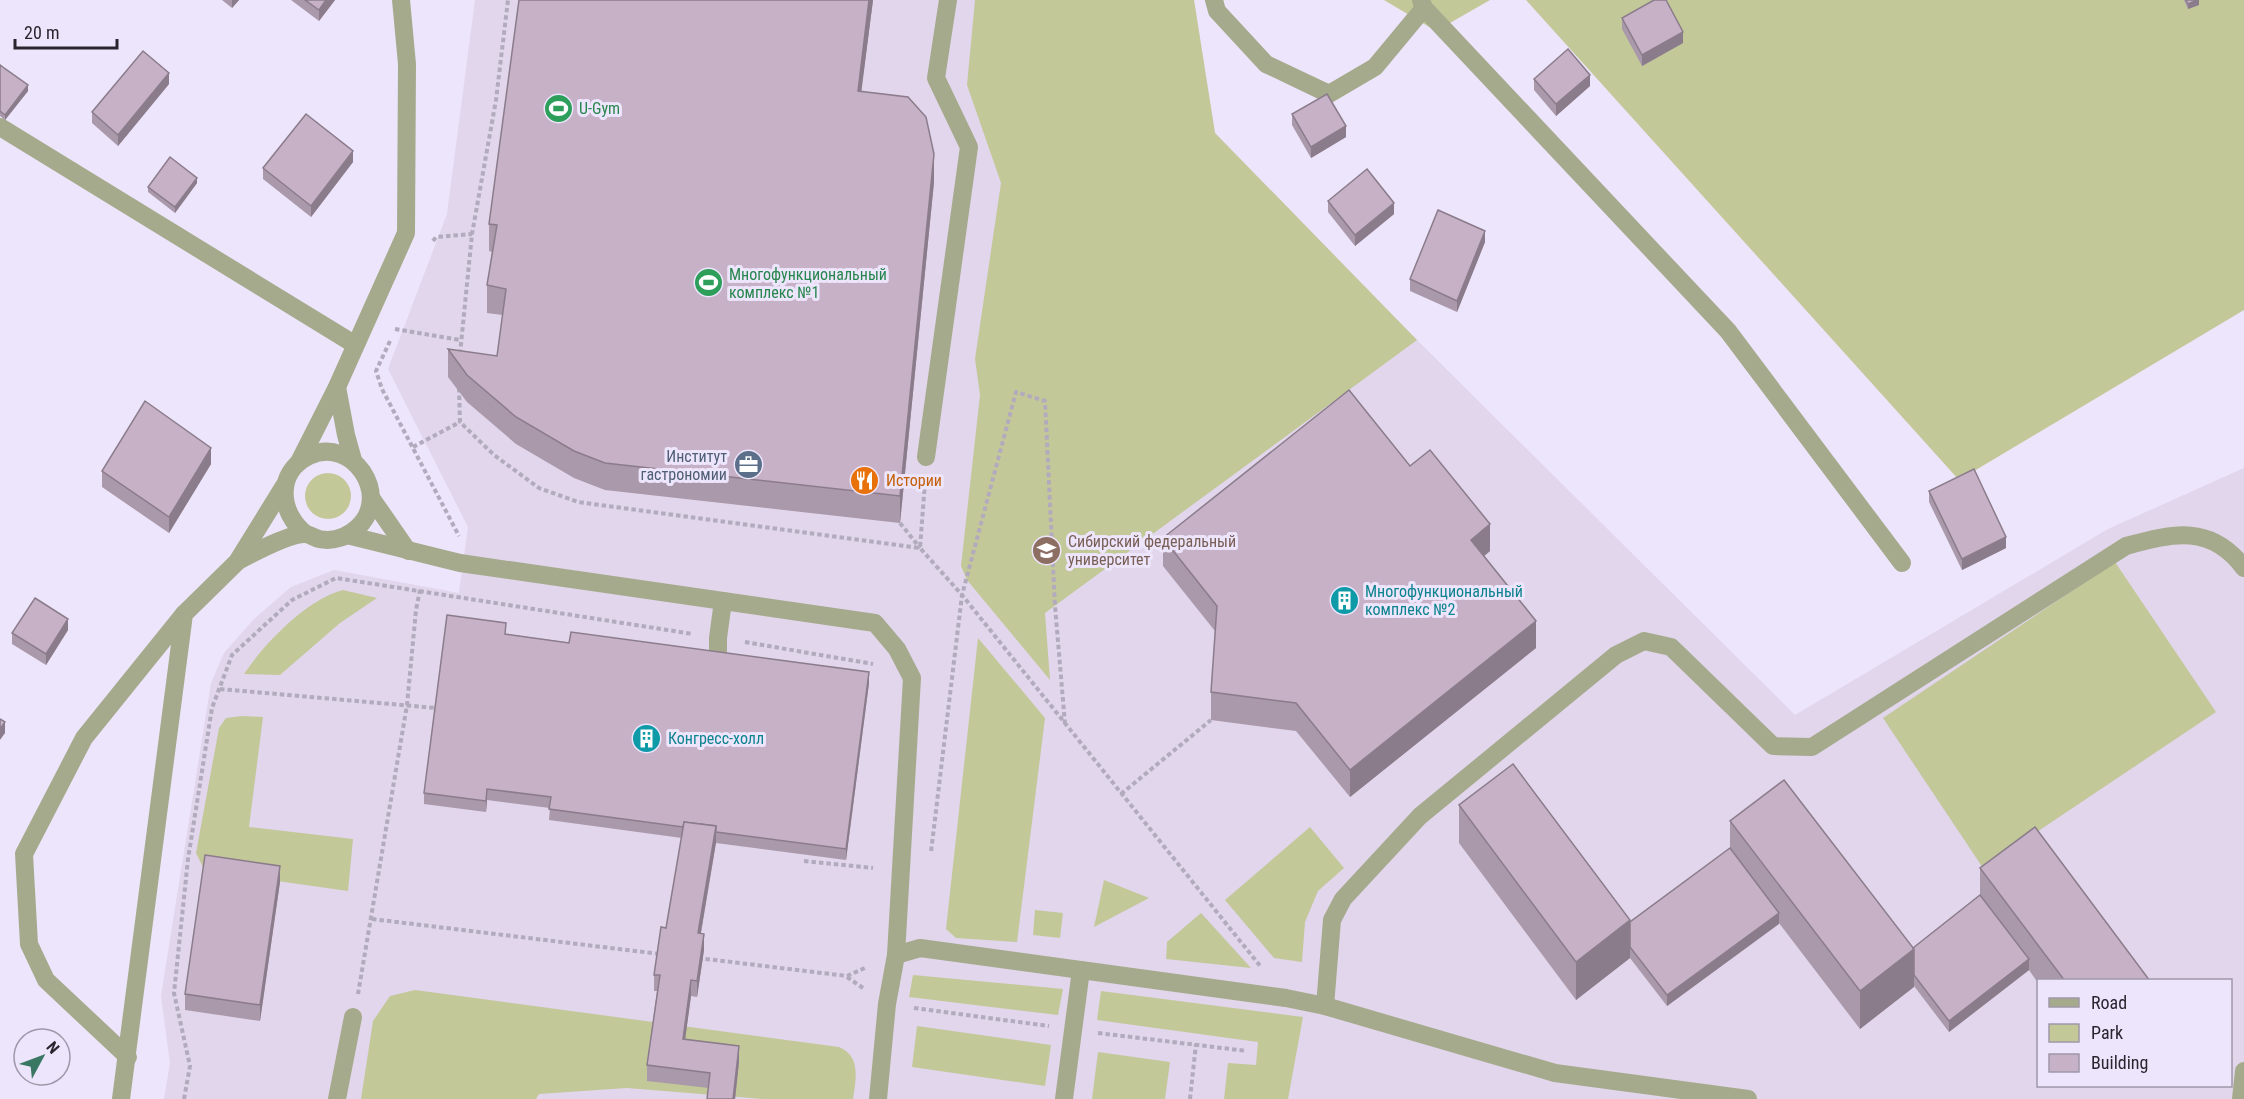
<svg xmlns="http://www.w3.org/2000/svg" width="2244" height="1099" font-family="'Roboto Condensed',sans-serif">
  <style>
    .education { fill: #e1d6eb; fill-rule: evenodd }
    .green { fill: #c3c899 }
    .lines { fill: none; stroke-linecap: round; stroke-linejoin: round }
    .path { stroke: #b1abbd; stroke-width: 4; stroke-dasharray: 4.5 3; stroke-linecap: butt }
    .lane { stroke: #a6aa8c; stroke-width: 18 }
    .street { stroke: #a6aa8c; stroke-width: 18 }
    .wall { fill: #aa98ab }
    .shaded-wall { fill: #8b7c8b }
    .building { fill: #c6b1c7; stroke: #8b7c8b; stroke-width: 1.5 }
    .labels { text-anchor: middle; stroke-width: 6; stroke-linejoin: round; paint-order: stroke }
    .leisure-label { font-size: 16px; fill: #27864d; stroke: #ede5fb; text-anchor: start }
    .service-label { font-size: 16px; fill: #4e5e75; stroke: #ede5fb; text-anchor: end }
    .food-label { font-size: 16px; fill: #c56008; stroke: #ede5fb; text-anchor: start }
    .education-label { font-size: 16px; fill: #785e54; stroke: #ede5fb; text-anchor: start }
    .culture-label { font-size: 16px; fill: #0d838f; stroke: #ede5fb; text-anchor: start }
  </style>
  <rect width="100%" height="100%" fill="#ede5fb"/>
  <path class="education" d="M475 0H1194L1215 133 1417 340 1795 715 2108 529 2244 468V1099H164L170 1063 161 996 211 683 224 653 254 619 291 587 334 570 459 593 468 527 388 369 447 214ZM2038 980H2230V1086H2038Z"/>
  <g class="green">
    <path d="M975 0H1194L1215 133 1417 340 1045 613 1050 680 967 580 961 566 980 395 975 359 1001 183 967 85Z"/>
    <path d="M1384 0H1490L1436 31Z"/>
    <path d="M1526 0H2244V310L1959 480Z"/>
    <circle cx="328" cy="496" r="23"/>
    <path d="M2115 562 2216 712 1983 868 1883 718Z"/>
    <path d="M343 590 377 598 340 623 280 675 244 674C264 644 307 599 343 590Z"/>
    <path d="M978 638 1045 718 1017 942 956 938 946 929Z"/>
    <path d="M242 716 263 717 249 827 353 839 348 891 205 871 196 853 219 728 226 718Z"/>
    <path d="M1310 827 1344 868 1318 891 1305 922 1302 962 1274 958 1225 900Z"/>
    <path d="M1104 880 1149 898 1094 927Z"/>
    <path d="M1035 910 1063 913 1060 938 1033 935Z"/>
    <path d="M1201 913 1251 968 1166 959 1167 942Z"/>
    <path d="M913 975 1063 989 1058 1015 909 997Z"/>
    <path d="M415 990 839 1047C861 1056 856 1079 853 1099H763L627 1088 539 1094 536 1099H361L373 1021 390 996Z"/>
    <path d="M1101 991 1303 1017 1288 1099H1224L1228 1063 1256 1065 1258 1042 1097 1020Z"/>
    <path d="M917 1026 1051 1045 1045 1086 912 1067Z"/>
    <path d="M1098 1052 1170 1062 1165 1099H1092Z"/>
  </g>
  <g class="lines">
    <g class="path">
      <path d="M433 241 436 237 472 234"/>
      <path d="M395 329 460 340"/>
      <path d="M390 341 376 371 382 389 459 536"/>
      <path d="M460 354 472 234 496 100 508 0"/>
      <path d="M459 388 460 422 494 455 539 488 578 502 920 548"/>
      <path d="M413 447 460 422"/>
      <path d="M925 482 920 548 962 595 931 852"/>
      <path d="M900 523 920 548"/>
      <path d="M745 642 873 664"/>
      <path d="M220 689 436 708"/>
      <path d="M1065 724 1055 606 1045 401 1016 392 962 595 1261 967"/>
      <path d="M1121 794 1211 720"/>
      <path d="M804 861 873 868"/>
      <path d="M372 919 660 954"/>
      <path d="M698 958 847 976 867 967"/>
      <path d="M847 977 863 988"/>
      <path d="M358 994 407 705 416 610 420 590"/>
      <path d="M914 1008 1049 1026"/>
      <path d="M1098 1033 1247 1051"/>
      <path d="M184 1099 190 1066 174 993 188 859 212 708 232 655 292 600 336 578 693 634"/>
      <path d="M1190 1099 1196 1044"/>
    </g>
    <g class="lane">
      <path d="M1214 0 1217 11 1266 64 1329 94 1375 67 1424 8 1421 0"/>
      <path d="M1424 8 1728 331 1902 563"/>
      <path d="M0 127 354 344"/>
      <path d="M926 457 969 147 936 78 948 0"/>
      <path d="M372 499 408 551"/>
      <path d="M347 535 460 563 875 623 897 649 912 678 896 955 920 948 1286 998 1325 1006 1555 1073 1748 1099"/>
      <path d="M718 662V638L723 601"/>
      <path d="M1325 1006 1332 920 1343 899 1420 816 1616 655 1644 641 1671 647 1773 746 1812 747 2126 546C2174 533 2211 524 2244 568"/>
      <path d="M128 1057 46 980 29 944 24 854 84 738 184 614"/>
      <path d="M337 1099 353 1017"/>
      <path d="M878 1099 887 1004 896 955"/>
      <path d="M1064 1099 1081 970"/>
      <path d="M2241 1099 2244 1071"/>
    </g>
    <g class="street">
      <path d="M337 387 346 435 353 460"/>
      <path d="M299 462 337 387 406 233 407 64 401 0"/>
      <path d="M238 561C253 553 290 533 306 534 311 535 315 538 319 539 333 542 347 537 357 528 393 496 352 435 309 456 275 473 279 513 306 534"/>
      <path d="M121 1099 184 614 237 562 284 486"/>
    </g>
  </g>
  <g class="wall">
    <path d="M222 0H239L232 8Z"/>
    <path d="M291 0H335L319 21Z"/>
    <path d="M519 0H873L861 91 934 182 900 523 605 490 574 478 516 444 467 402 448 377V349L497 356 503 315 487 313V285L492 252 489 251V224Z"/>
    <path d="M2184 0H2199V5L2188 9Z"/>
    <path d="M1622 18 1683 43 1642 66 1622 29Z"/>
    <path d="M0 64 28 91 5 120 0 116Z"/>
    <path d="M1534 79 1590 86 1556 116 1534 90Z"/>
    <path d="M169 84 118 146 92 123V112Z"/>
    <path d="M1292 114 1346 137 1311 158 1292 125Z"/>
    <path d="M353 162 311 217 263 179V168Z"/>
    <path d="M197 183 175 213 148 192V187Z"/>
    <path d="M1328 201 1394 214 1355 246 1328 212Z"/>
    <path d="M1485 242 1457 312 1410 291V279Z"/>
    <path d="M211 464 169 533 102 487V471Z"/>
    <path d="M1410 466 1490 551 1484 556 1536 648 1350 797 1296 731 1211 720V692L1215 631 1163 566V538Z"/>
    <path d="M1929 491 2006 548 1962 570 1929 502Z"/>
    <path d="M68 630 46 665 12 644V633Z"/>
    <path d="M506 634 869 683 846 860 716 843 701 933 704 950 697 997 691 996 685 1039 739 1062 735 1099H707L709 1088 647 1081V1065L657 991H654V975L666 928 682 838 549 820 550 808 487 800 486 812 424 804V793Z"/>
    <path d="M1459 805 1630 922 1730 848V821L1913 948 1980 895V868L2150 981H2038V983L2029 970 1949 1032 1914 986 1860 1029 1779 923 1667 1006 1630 958 1576 1000 1459 843Z"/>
    <path d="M280 882 260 1021 185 1010V994Z"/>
  </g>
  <g class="shaded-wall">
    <path d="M232 0H239L232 8Z"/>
    <path d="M326 0H335L319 21V10Z"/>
    <path d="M869 0H873L858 118V91Z"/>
    <path d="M2197 0H2199V5L2188 9V4Z"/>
    <path d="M1683 32V43L1642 66V55Z"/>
    <path d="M169 73V84L118 146V135Z"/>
    <path d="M1590 75V86L1556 116V104Z"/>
    <path d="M28 85V91L5 120V115Z"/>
    <path d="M1346 126V137L1311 158V147Z"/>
    <path d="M353 151V162L311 217V206Z"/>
    <path d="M934 154V182L900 523V496Z"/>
    <path d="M197 178V183L175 213V207Z"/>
    <path d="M1394 203V214L1355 246V235Z"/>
    <path d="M1485 231V242L1457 312V301Z"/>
    <path d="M211 448V464L169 533V517Z"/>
    <path d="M1490 524V551L1471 567V540Z"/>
    <path d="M2006 537V548L1962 570V559Z"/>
    <path d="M68 619V630L46 665V654Z"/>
    <path d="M1536 621V648L1350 797V770Z"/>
    <path d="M869 672V683L846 860V849Z"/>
    <path d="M5 722V733L0 740V729Z"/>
    <path d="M487 789V800L486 812V801Z"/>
    <path d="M716 826V842L698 949V933Z"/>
    <path d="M280 866V882L260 1021V1005Z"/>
    <path d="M1779 913V924L1667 1006V995Z"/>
    <path d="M1630 920V958L1576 1000V962Z"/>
    <path d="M704 934V950L697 997V981Z"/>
    <path d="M1914 949V987L1860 1029V991Z"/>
    <path d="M2029 959V970L1949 1032V1021Z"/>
    <path d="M691 980V996L683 1055V1039Z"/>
    <path d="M739 1046V1062L735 1099H733Z"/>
  </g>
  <g class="building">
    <path d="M305 0H326L319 10Z"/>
    <path d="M519 0H869L858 91 908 97 926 117 934 154 900 496 605 463 574 451 516 417 467 375 448 349 497 356 506 289 487 285 497 225 489 224Z"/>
    <path d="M1654 0H1666L1683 32 1642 55 1622 18Z"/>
    <path d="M2186 0H2197L2188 4Z"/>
    <path d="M1568 49 1590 75 1556 104 1534 79Z"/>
    <path d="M143 51 169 73 118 135 92 112Z"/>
    <path d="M0 65 28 85 5 115 0 111Z"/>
    <path d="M1327 94 1346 126 1311 147 1292 114Z"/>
    <path d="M306 114 353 151 311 206 263 168Z"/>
    <path d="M170 157 197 178 175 207 148 187Z"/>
    <path d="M1367 169 1394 203 1355 235 1328 201Z"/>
    <path d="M1438 210 1485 231 1457 301 1410 279Z"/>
    <path d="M1349 390 1410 466 1430 450 1490 524 1471 540 1536 621 1350 770 1296 703 1211 692 1217 606 1163 538Z"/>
    <path d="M145 401 211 448 169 517 102 471Z"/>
    <path d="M1974 469 2006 537 1962 559 1929 491Z"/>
    <path d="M35 598 68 619 46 654 12 633Z"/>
    <path d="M447 615 506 623 505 634 569 643 571 632 869 672 846 849 716 832V826L684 822 683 827 549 809 551 797 487 789 486 801 424 793Z"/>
    <path d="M0 719 5 722 0 729Z"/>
    <path d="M1513 764 1630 920 1576 962 1459 805Z"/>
    <path d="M1784 780 1914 949 1860 991 1730 821Z"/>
    <path d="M684 822 716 826 698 933 704 934 697 981 691 980 683 1039 739 1046 733 1099H707L710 1073 647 1065 660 975H654L661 927 666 928Z"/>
    <path d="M2035 827 2150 981H2065L1980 868Z"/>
    <path d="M1730 848 1779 913 1667 995 1630 947V922Z"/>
    <path d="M205 855 280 866 260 1005 185 994Z"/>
    <path d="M1980 895 2029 959 1949 1021 1914 975V949L1913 948Z"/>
  </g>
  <defs>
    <symbol id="stadium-disc" viewBox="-11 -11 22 22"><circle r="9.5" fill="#2e9e5b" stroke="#ede5fb"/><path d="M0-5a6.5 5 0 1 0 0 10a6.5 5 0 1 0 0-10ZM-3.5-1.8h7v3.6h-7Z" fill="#fff"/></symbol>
    <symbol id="office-disc" viewBox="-11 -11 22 22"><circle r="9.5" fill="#5c6f8a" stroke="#ede5fb"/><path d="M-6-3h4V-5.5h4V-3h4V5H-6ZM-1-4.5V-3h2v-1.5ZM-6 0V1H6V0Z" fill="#fff"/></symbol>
    <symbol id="restaurant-disc" viewBox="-11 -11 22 22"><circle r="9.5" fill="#e8710a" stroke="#ede5fb"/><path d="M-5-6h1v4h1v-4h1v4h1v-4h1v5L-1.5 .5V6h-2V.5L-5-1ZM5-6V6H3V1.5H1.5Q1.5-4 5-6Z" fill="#fff"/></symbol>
    <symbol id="university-disc" viewBox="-11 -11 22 22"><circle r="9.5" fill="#8d6e63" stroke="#ede5fb"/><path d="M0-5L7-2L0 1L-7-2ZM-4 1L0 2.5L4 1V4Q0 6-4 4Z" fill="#fff"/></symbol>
    <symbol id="building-disc" viewBox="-11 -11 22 22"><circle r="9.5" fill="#0f9aa8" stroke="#ede5fb"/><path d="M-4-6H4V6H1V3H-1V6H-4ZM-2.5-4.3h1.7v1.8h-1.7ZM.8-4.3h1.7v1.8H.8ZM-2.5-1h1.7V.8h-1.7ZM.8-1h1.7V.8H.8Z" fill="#fff"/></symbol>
  </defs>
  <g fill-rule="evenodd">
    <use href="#stadium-disc" x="542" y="92" width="33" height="33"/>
    <use href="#stadium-disc" x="692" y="266" width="33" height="33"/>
    <use href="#office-disc" x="732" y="448" width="33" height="33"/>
    <use href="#restaurant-disc" x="848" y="464" width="33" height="33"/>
    <use href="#university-disc" x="1030" y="534" width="33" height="33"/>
    <use href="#building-disc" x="1328" y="584" width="33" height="33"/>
    <use href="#building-disc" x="630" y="722" width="33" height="33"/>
  </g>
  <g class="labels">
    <g class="leisure-label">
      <text x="579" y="114">U-Gym</text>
      <text x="729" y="280">Многофункциональный<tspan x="729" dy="18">комплекс №1</tspan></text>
    </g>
    <g class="service-label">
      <text x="727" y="462">Институт<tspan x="727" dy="18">гастрономии</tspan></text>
    </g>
    <g class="food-label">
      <text x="886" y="486">Истории</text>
    </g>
    <g class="education-label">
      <text x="1068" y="547">Сибирский федеральный<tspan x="1068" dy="18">университет</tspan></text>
    </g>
    <g class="culture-label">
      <text x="1365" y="597">Многофункциональный<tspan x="1365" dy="18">комплекс №2</tspan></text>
      <text x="668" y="744">Конгресс-холл</text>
    </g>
  </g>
  <rect x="2037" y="979" width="195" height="108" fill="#ede5fb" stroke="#9f98a9" stroke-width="1.5"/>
  <rect x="2049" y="998" width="30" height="9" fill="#a6aa8c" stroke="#9f98a9" stroke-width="1.5"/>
  <text x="2091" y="1009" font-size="18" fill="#29252f">Road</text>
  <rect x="2049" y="1024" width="30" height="18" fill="#c3c899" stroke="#9f98a9" stroke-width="1.5"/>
  <text x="2091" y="1039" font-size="18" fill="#29252f">Park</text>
  <rect x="2049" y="1054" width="30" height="18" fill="#c6b1c7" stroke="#9f98a9" stroke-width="1.5"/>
  <text x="2091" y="1069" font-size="18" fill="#29252f">Building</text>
  <g transform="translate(42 1057) rotate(49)"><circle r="28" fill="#ede5fb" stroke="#9f98a9" stroke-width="1.5"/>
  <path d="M0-4.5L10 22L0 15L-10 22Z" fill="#3b7863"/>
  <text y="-9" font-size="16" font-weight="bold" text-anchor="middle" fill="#29252f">N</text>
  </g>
  <path d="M15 39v9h102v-9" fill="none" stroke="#29252f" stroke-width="3"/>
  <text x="24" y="39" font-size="18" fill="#29252f" stroke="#ede5fb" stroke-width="4.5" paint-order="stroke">20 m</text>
</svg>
